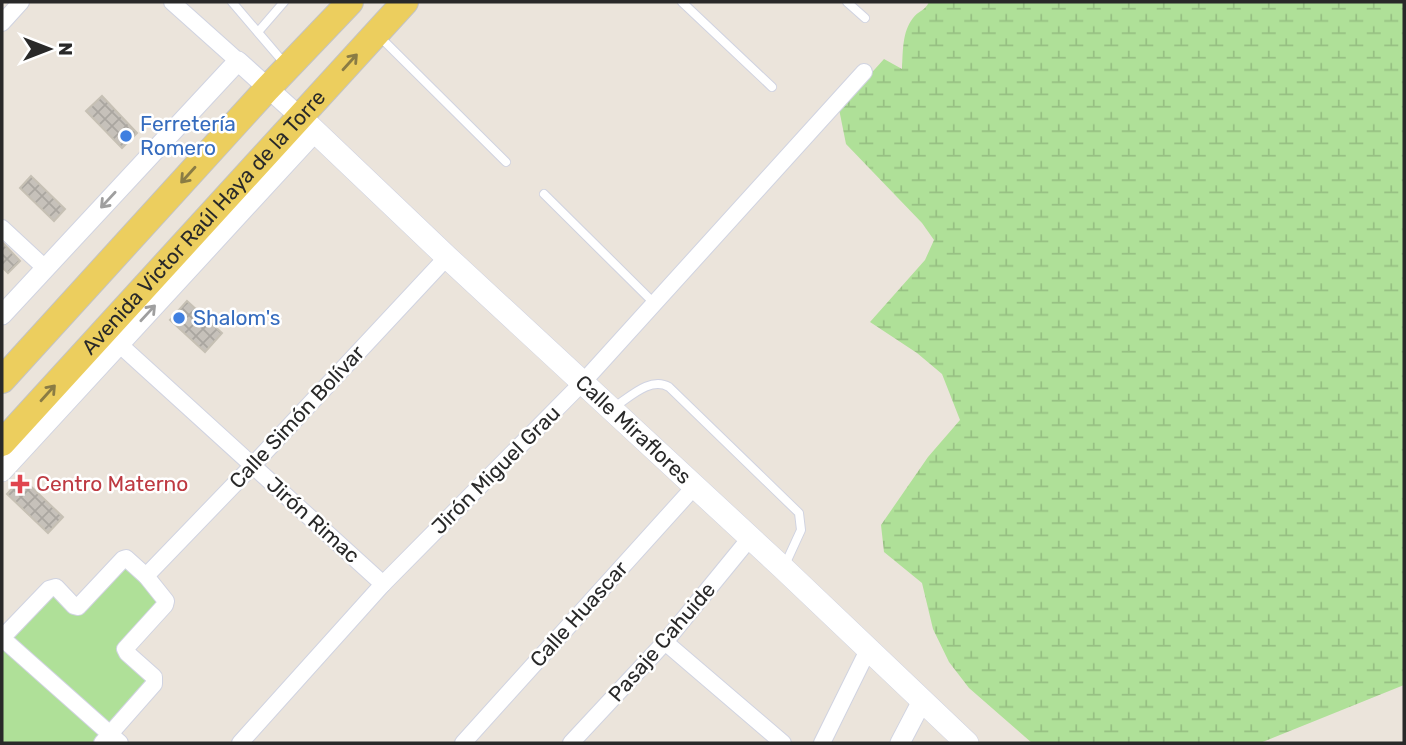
<svg xmlns="http://www.w3.org/2000/svg" width="1406" height="745" font-family="Rubik,sans-serif">
  <style>
    .grass { fill: #afe098 }
    .wetland { fill: url(#wetland-marsh) }
    .building { fill: url(#building-cross-hatch); stroke: #c6c0b4; stroke-width: 2 }
    .lines { fill: none; stroke-linecap: round; stroke-linejoin: round }
    .service-casing { stroke: #d0d3e1; stroke-width: 10 }
    .minor-casing { stroke: #d0d3e1; stroke-width: 18 }
    .tertiary-casing { stroke: #d0d3e1; stroke-width: 21 }
    .secondary-casing { stroke: #d0d3e1; stroke-width: 24 }
    .primary-casing { stroke: #c3c3c3; stroke-width: 28 }
    .service { stroke: #fff; stroke-width: 8 }
    .minor { stroke: #fff; stroke-width: 16 }
    .tertiary { stroke: #fff; stroke-width: 19 }
    .secondary { stroke: #fff; stroke-width: 23 }
    .primary { stroke: #ecce5e; stroke-width: 26 }
    .oneway { stroke: #8a7c44 }
    .oneway2 { stroke: #9f9f9f }
    .shop-dot { fill: #3f7fe0; stroke: #fff; stroke-width: 2.5 }
    .health-dot { fill: #e0444e; stroke: #fff; stroke-width: 2.5 }
    .labels { text-anchor: middle; stroke-width: 5; stroke-linejoin: round; paint-order: stroke }
    .shop-label { font-size: 21px; fill: #366cbe; stroke: #fff; text-anchor: start }
    .street-label { font-size: 21px; fill: #292929; stroke: #fff }
    .health-label { font-size: 21px; fill: #be3a42; stroke: #fff; text-anchor: start }
  </style>
  <defs>
    <pattern id="wetland-marsh" width="20" height="14" patternUnits="userSpaceOnUse" patternTransform="scale(1.75)"><rect width="20" height="14" fill="#afe098"/><path d="M1 5h8M5 5V1M11 12h8M15 12V8" fill="none" stroke="#97c083"/></pattern>
    <pattern id="building-cross-hatch" width="8" height="8" patternUnits="userSpaceOnUse" patternTransform="scale(1.75)"><rect width="8" height="8" fill="#c6c1ba"/><path d="M0 0l8 8M0 8l8-8" fill="none" stroke="#aaa6a0"/></pattern>
  </defs>
  <rect width="100%" height="100%" fill="#ebe4db"/>
  <path class="grass" d="M126 564 162 599 118 649 149 681 95 743H2V650L53 594 79 615Z"/>
  <path class="wetland" d="M929 2H1404V685L1260 743H1032L969 688 949 662 933 629 922 583 884 552 881 525 928 457 960 420 942 374 917 353 870 322 925 260 934 240 922 223 846 144 839 109 884 59 902 69C903 52 902 32 913 18 918 11 925 11 929 2Z"/>
  <g class="building">
    <path d="M102 96 137 133 122 148 86 111Z"/>
    <path d="M31 176 65 209 54 221 20 188Z"/>
    <path d="M2 242 20 261 8 273 2 267Z"/>
    <path d="M187 301 222 333 205 352 170 320Z"/>
    <path d="M22 478 63 517 48 533 7 494Z"/>
  </g>
  <g class="lines">
    <defs>
      <g id="service">
        <path d="M232 2 285 64"/>
        <path d="M682 2 772 87"/>
        <path d="M847 2 865 18"/>
        <path d="M258 32 284 2"/>
        <path d="M379 36 506 162"/>
        <path d="M544 194 655 304"/>
        <path d="M613 408C629 398 650 376 669 387L799 513 801 530 784 567"/>
      </g>
      <g id="minor">
        <path d="M172 2 238 61"/>
        <path d="M2 23 21 2"/>
        <path d="M2 228 45 268"/>
        <path d="M119 344 383 584"/>
        <path d="M146 576 253 465 447 257"/>
        <path d="M665 642 783 743"/>
        <path d="M102 743 154 684V677L127 653 125 649 165 605 166 601 146 576 126 558 123 559 78 607 74 606 56 587 49 589 2 638 110 734 120 743"/>
        <path d="M240 743 383 584 584 381 864 72"/>
        <path d="M463 743 695 486"/>
        <path d="M571 743 665 642 750 538"/>
        <path d="M822 743 869 648"/>
      </g>
      <g id="tertiary">
        <path d="M2 315 238 61 300 117"/>
        <path d="M2 472 315 132"/>
        <path d="M900 743 922 701"/>
      </g>
      <g id="secondary">
        <path id="s1" d="M300 117 447 257 783 568 967 743"/>
      </g>
      <g id="primary">
        <path d="M2 380 267 89 350 2"/>
        <path id="s2" d="M2 443 405 2"/>
      </g>
    </defs>
    <use href="#service" class="service-casing"/>
    <use href="#minor" class="minor-casing"/>
    <use href="#tertiary" class="tertiary-casing"/>
    <use href="#secondary" class="secondary-casing"/>
    <use href="#primary" class="primary-casing"/>
    <use href="#service" class="service"/>
    <use href="#minor" class="minor"/>
    <use href="#tertiary" class="tertiary"/>
    <use href="#secondary" class="secondary"/>
    <use href="#primary" class="primary"/>
  </g>
  <defs><path id="oneway-shaft" d="M-6 0H5M1.5-3L5.5 0L1.5 3" fill="none" stroke-width="1.6" stroke-linecap="round" stroke-linejoin="round" transform="scale(1.75)"/></defs>
  <g class="oneway">
    <use href="#oneway-shaft" transform="translate(350 62) rotate(-48)"/>
    <use href="#oneway-shaft" transform="translate(188 175) rotate(132)"/>
    <use href="#oneway-shaft" transform="translate(48 393) rotate(-48)"/>
  </g>
  <g class="oneway2">
    <use href="#oneway-shaft" transform="translate(108 200) rotate(133)"/>
    <use href="#oneway-shaft" transform="translate(148 313) rotate(-47)"/>
  </g>
  <g class="shop-dot">
    <circle cx="126" cy="136" r="7"/>
    <circle cx="179" cy="318" r="7"/>
  </g>
  <path class="health-dot" d="M16.5 473.5h7v7h7v7h-7v7h-7v-7h-7v-7h7z"/>
  <g class="labels">
    <g class="shop-label">
      <text x="140" y="131">Ferretería<tspan x="140" dy="24">Romero</tspan></text>
      <text x="193" y="325">Shalom's</text>
    </g>
    <g class="street-label">
      <text dy="7" stroke="none"><textPath href="#s2" startOffset="299">Avenida Victor Raúl Haya de la Torre</textPath></text>
      <text transform="translate(297 417) rotate(-47)" y="7">Calle Simón Bolívar</text>
      <text dy="7" stroke="none"><textPath href="#s1" startOffset="457">Calle Miraflores</textPath></text>
      <text transform="translate(496 470) rotate(-45)" y="7">Jirón Miguel Grau</text>
      <text transform="translate(313 520) rotate(42)" y="7">Jirón Rimac</text>
      <text transform="translate(579 614) rotate(-48)" y="7">Calle Huascar</text>
      <text transform="translate(662 642) rotate(-49)" y="7">Pasaje Cahuide</text>
    </g>
    <g class="health-label">
      <text x="36" y="491">Centro Materno</text>
    </g>
  </g>
  <rect width="1406" height="745" fill="none" stroke="#292929" stroke-width="7"/>
  <g transform="translate(49 49) rotate(90)" stroke="#ffffff" stroke-width="5" paint-order="stroke">
  <path d="M0-5L12 26L0 18L-12 26Z" fill="#292929"/>
  <text y="-10" font-size="19" font-weight="bold" text-anchor="middle" fill="#292929">N</text>
  </g>
</svg>
